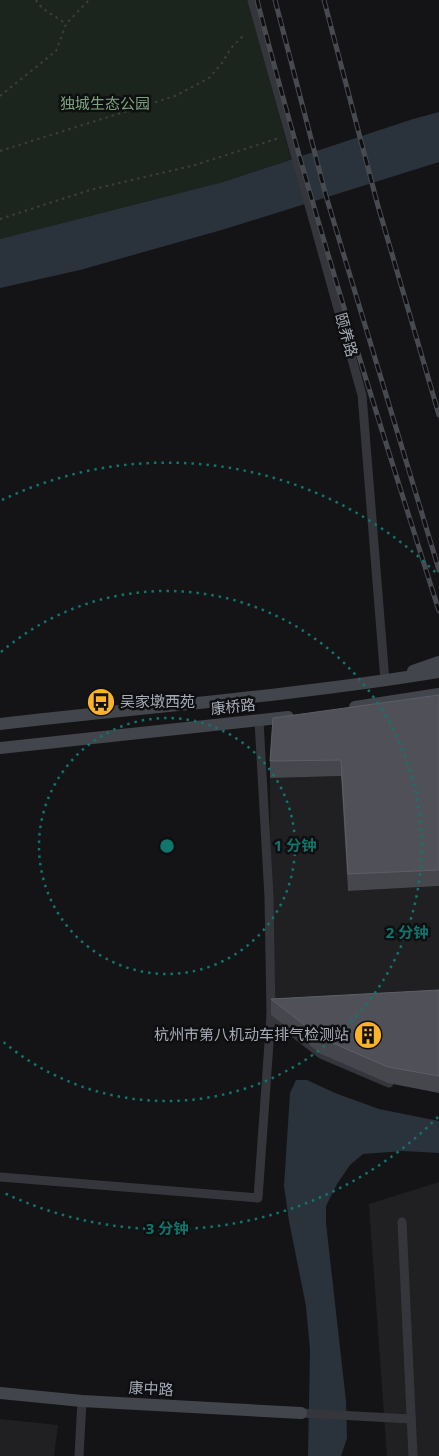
<svg xmlns="http://www.w3.org/2000/svg" width="439" height="1456" font-family="'Open Sans','Noto Sans SC',sans-serif">
  <style>
    .built { fill: #202023 }
    .green { fill: #1c251d }
    .water { fill: #2a333b }
    .lines { fill: none; stroke-linecap: round; stroke-linejoin: round }
    .path { stroke: #3b3d43; stroke-width: 2; stroke-dasharray: 2.5 4; stroke-linecap: butt }
    .street { stroke: #35363c; stroke-width: 9 }
    .secondary { stroke: #43454c; stroke-width: 12 }
    .rail-casing { stroke: #484a51; stroke-width: 5 }
    .rail { stroke: #0f0f11; stroke-width: 3; stroke-dasharray: 9; stroke-linecap: butt }
    .wall { fill: #45474c }
    .building { fill: #505158; stroke: #5d5f66 }
    .ring { fill: none; stroke: #0f766e; stroke-width: 2.5; stroke-dasharray: 2.5 5 }
    .labels { text-anchor: middle; stroke-width: 5; stroke-linejoin: round; paint-order: stroke }
    .park-label { font-size: 15px; fill: #7ba47d; stroke: #0f0f11 }
    .street-label { font-size: 15px; fill: #a5abb7; stroke: #0f0f11 }
    .poi-label { font-size: 15px; fill: #a5abb7; stroke: #0f0f11; text-anchor: start }
    .centre { fill: #0f766e; stroke: #0f0f11; stroke-width: 2.5 }
    .ring-label { font-size: 15px; text-anchor: middle; font-weight: bold; fill: #0f766e; stroke: #0f0f11; stroke-width: 5; stroke-linejoin: round; paint-order: stroke }
  </style>
  <rect width="100%" height="100%" fill="#141416"/>
  <g class="built">
    <path d="M341 776 348 891 439 886V1007L271 1015 270 778Z"/>
    <path d="M439 1182V1456H387L369 1204Z"/>
    <path d="M0 1419 58 1425 54 1456H0Z"/>
  </g>
  <path class="green" d="M0 0H248L291 159 223 182 0 239Z"/>
  <g class="water">
    <path d="M439 112V162L225 229 80 270 0 288V239L223 182 413 119Z"/>
    <path d="M296 1080H307L335 1093 379 1109 439 1121V1153L403 1151 363 1154 350 1165 337 1184 326 1206V1223L346 1401 347 1438 341 1456H308L310 1350 306 1306 289 1221 284 1186 290 1093Z"/>
  </g>
  <g class="lines">
    <g class="path">
      <path d="M36 0C40 9 57 17 66 24"/>
      <path d="M0 96 56 51 66 24 89 0"/>
      <path d="M0 151 175 96 209 78 222 63 231 48 244 35"/>
      <path d="M0 219 90 190 195 165 279 138"/>
    </g>
    <g class="street">
      <path d="M252 0 362 395 385 681"/>
      <path d="M271 1015 321 1054 389 1083"/>
      <path d="M0 1177 258 1198 271 1015 269 897 259 721"/>
      <path d="M402 1222 413 1456"/>
      <path d="M301 1413 411 1419"/>
      <path d="M79 1456 82 1401"/>
    </g>
    <g class="secondary">
      <path d="M413 671 439 662"/>
      <path d="M355 707 439 694"/>
      <path d="M0 724C146 707 293 696 439 672"/>
      <path d="M0 748 288 717"/>
      <path d="M0 1393 82 1401 301 1413"/>
    </g>
    <defs>
      <g id="rail">
        <path d="M257 0C310 206 375 409 439 611"/>
        <path d="M275 0 326 196 439 570"/>
        <path d="M324 0 378 206 439 415"/>
      </g>
    </defs>
    <use href="#rail" class="rail-casing"/>
    <use href="#rail" class="rail"/>
  </g>
  <g class="wall">
    <path d="M439 695V886L348 891 341 776 270 778V761Z"/>
    <path d="M439 990V1093L388 1083 321 1054 271 1015V999Z"/>
  </g>
  <g class="building">
    <path d="M439 695V870L348 874 341 760 270 761 273 718Z"/>
    <path d="M439 990V1076L388 1067 321 1038 271 999Z"/>
  </g>
  <g class="ring">
    <circle cx="167" cy="846" r="128"/>
    <path d="M1 652A255 255 0 1 1 1 1040"/>
    <path d="M438 1117A383 383 0 0 1 2 1192M2 500A383 383 0 0 1 438 575"/>
  </g>
  <defs>
    <symbol id="bus-disc" viewBox="-11 -11 22 22"><circle r="9.5" fill="#fcb327" stroke="#0f0f11"/><path d="M-5-6H5V4H4V6H2V4H-2V6H-4V4H-5ZM-3.5-4V0h7V-4ZM-3.5 1.2v1.5H-2V1.2ZM2 1.2v1.5H3.5V1.2Z" fill="#111"/></symbol>
    <symbol id="building-disc" viewBox="-11 -11 22 22"><circle r="9.5" fill="#fcb327" stroke="#0f0f11"/><path d="M-4-6H4V6H1V3H-1V6H-4ZM-2.5-4.3h1.7v1.8h-1.7ZM.8-4.3h1.7v1.8H.8ZM-2.5-1h1.7V.8h-1.7ZM.8-1h1.7V.8H.8Z" fill="#111"/></symbol>
  </defs>
  <g fill-rule="evenodd">
    <use href="#bus-disc" x="85" y="686" width="32" height="32"/>
    <use href="#building-disc" x="352" y="1019" width="32" height="32"/>
  </g>
  <g class="labels">
    <g class="park-label">
      <text x="105" y="109">独城生态公园</text>
    </g>
    <g class="street-label">
      <text transform="translate(346 335) rotate(74)" y="5">颐养路</text>
      <text transform="translate(233 707) rotate(-6)" y="5">康桥路</text>
      <text transform="translate(151 1389) rotate(3)" y="5">康中路</text>
    </g>
    <g class="poi-label">
      <text x="120" y="707">吴家墩西苑</text>
      <text x="349" y="1040" text-anchor="end">杭州市第八机动车排气检测站</text>
    </g>
  </g>
  <circle cx="167" cy="846" r="8" class="centre"/>
  <g class="ring-label">
    <text x="295" y="851">1 分钟</text>
    <text x="407" y="938">2 分钟</text>
    <text x="167" y="1234">3 分钟</text>
  </g>
</svg>
